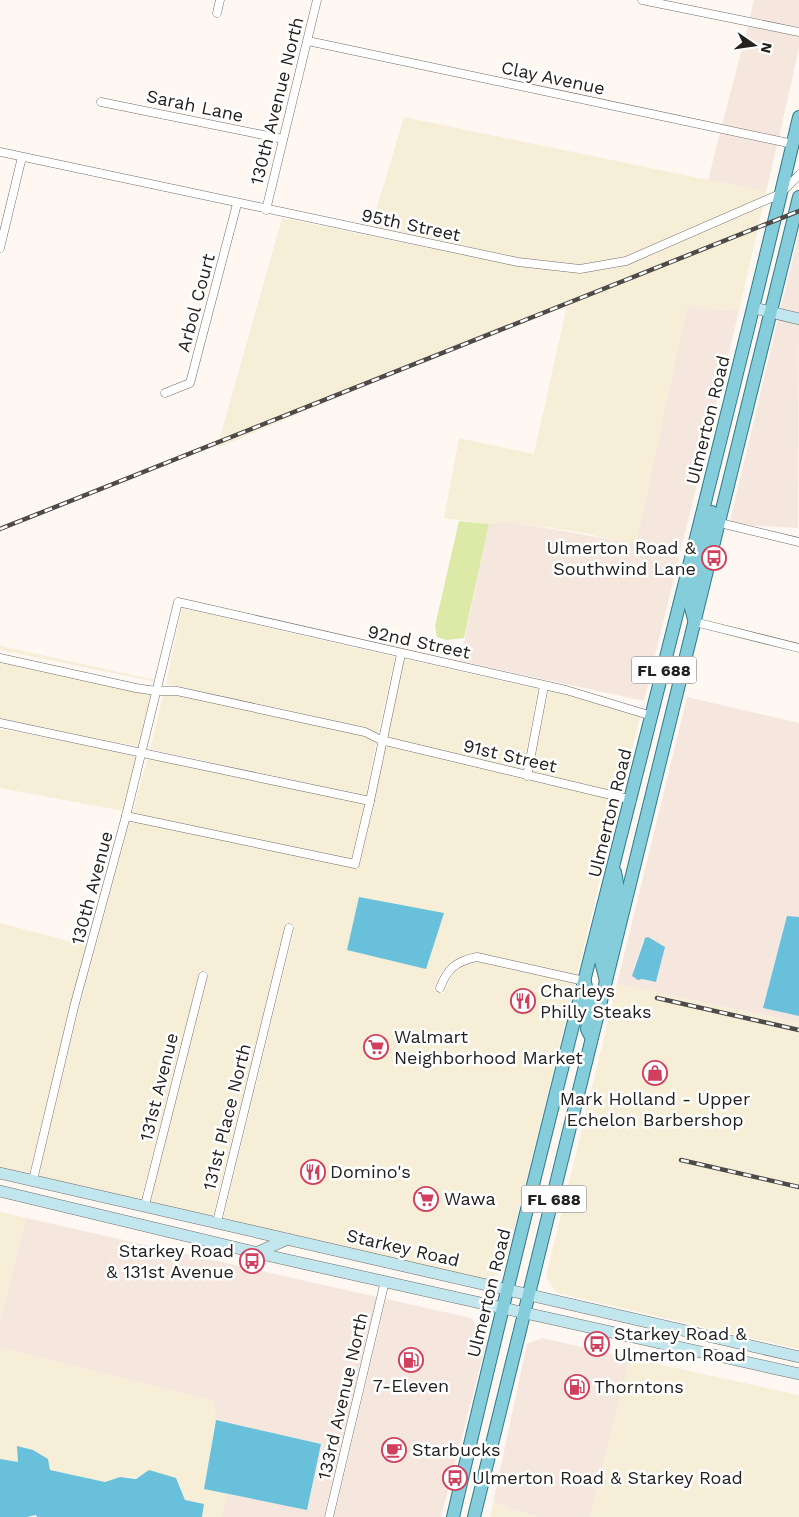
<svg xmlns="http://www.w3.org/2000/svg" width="799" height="1517" font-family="'Work Sans',sans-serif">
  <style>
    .built { fill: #f5e7de; fill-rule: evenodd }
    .industrial { fill: #f7eed8 }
    .green { fill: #dce9a7 }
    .water { fill: #68c0db }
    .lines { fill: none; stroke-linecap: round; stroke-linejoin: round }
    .street-casing { stroke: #726c68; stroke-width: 9 }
    .secondary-casing { stroke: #726c68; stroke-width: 12 }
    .primary-casing { stroke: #2e7b8a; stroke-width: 14 }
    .street { stroke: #fff; stroke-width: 8 }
    .secondary { stroke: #c2e6ed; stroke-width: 11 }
    .primary { stroke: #85cddb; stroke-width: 12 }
    .rail-casing { stroke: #4d4a48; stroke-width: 4.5 }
    .rail { stroke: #fff; stroke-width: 2.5; stroke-dasharray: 8; stroke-linecap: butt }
    .labels { text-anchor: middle; stroke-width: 5; stroke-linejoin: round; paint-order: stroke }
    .shield { fill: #fff; stroke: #666463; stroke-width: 1 }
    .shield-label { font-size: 16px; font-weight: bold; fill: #242220 }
    .street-label { font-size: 18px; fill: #242220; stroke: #fff }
    .poi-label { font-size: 18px; fill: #242220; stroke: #fff; text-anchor: start }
  </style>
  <rect width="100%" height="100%" fill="#fef7f2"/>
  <g class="built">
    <path d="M754 0H799V27L750 17Z"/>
    <path d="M748 26 799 36V48L779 137 722 125Z"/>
    <path d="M720 133 777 145 766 192 708 180Z"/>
    <path d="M799 233V315L780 311Z"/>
    <path d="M687 306 739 311 644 701 460 661 489 524 506 521 636 544Z"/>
    <path d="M778 319 799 324 798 528 747 525 730 521Z"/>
    <path d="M687 697 799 723V917H796L763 1008 799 1016V1023L617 984ZM643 940 659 976 656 982 642 979 639 980 632 976Z"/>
    <path d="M26 1218 377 1297 324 1517H222L227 1494 307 1509 321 1444 215 1421 214 1401 0 1348V1320Z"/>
    <path d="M386 1299 471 1318 487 1340 441 1517H334Z"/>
    <path d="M542 1338 630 1358 590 1517H538L493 1503 527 1344Z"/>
  </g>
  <g class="industrial">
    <path d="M404 117 766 192 765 196 624 257 580 265 519 258 371 227Z"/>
    <path d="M763 206 739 311 687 306 636 545 584 533 506 521 489 524 444 518 459 438 534 454 568 301 217 448 282 218 518 266 580 273 628 265Z"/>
    <path d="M182 608 395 657 378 734 366 728 166 684Z"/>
    <path d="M170 617 157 682 0 650V646L155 680Z"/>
    <path d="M0 658 155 690 141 747 0 720Z"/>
    <path d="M404 659 538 689 523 770 387 737Z"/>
    <path d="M548 691 565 694 640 717 621 793 532 773Z"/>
    <path d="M164 692 364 736 376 742 366 796 150 749Z"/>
    <path d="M0 729 138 755 123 811 0 788Z"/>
    <path d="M385 746 619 801 577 975 476 953 458 957 448 964 440 974 434 990 443 994 455 970 462 965 477 962 575 983 504 1270 488 1280 223 1219 295 926 286 923 213 1216 150 1202 208 973 200 970 141 1200 38 1177 79 1008 130 821 354 868 359 865 374 806Z"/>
    <path d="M148 757 365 804 351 859 132 813Z"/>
    <path d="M0 923 88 946 70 1006 29 1175 0 1169Z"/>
    <path d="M617 984 799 1023V1349L557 1293 546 1277Z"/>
    <path d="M0 1212 26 1218 0 1320Z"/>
    <path d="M0 1348 214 1401 215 1421 204 1489 227 1494 222 1517H202L204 1505 185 1500 176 1478 120 1477 105 1482 50 1470 48 1459 33 1450 17 1446 18 1463 0 1459Z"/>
    <path d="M630 1358 799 1395V1517H590Z"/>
    <path d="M493 1503 538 1517H490Z"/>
  </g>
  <path class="green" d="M459 521 489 524 464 638 446 640 437 637 435 626Z"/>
  <g class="water">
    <path d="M359 897 444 913 426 969 347 950Z"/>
    <path d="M787 916 799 917V1016L763 1008Z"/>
    <path d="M648 937 665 947 656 982 642 979 638 980 632 976 645 938Z"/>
    <path d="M216 1420 321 1444 307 1510 204 1489Z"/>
    <path d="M17 1446 33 1450 48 1459 50 1470 105 1482 120 1477 136 1479 149 1470 176 1478 185 1500 204 1504 202 1517H37L36 1515 27 1517H0V1459L18 1462Z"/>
  </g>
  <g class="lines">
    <defs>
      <g id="street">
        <path d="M642 0 799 32"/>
        <path d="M217 13 220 0"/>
        <path d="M308 41 793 144"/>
        <path d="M101 102 283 139"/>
        <path d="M0 152 518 262 580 269 626 261 780 194 799 175"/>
        <path d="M266 210 317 0"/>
        <path d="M0 248 22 157"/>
        <path d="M165 393 190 383 237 204"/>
        <path d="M720 523 799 542"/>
        <path d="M695 622 799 648"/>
        <path d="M0 658 136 688 156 691H177L365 732 381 740 632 800"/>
        <path d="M0 723 370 801"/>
        <path d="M527 776 544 686"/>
        <path d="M126 816 355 864 370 801 401 654"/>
        <path d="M440 988C447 969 456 961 477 957L584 981"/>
        <path d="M33 1180 74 1007 126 816 178 602 566 690 652 716"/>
        <path d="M145 1205 203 976"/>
        <path d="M217 1222 289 928"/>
        <path d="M329 1517 385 1281"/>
      </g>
      <g id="secondary">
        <path d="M754 308 799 319"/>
        <path d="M0 1173 799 1357"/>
        <path d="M0 1191 279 1258 799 1374"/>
        <path d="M258 1252 288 1239"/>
      </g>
      <g id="primary">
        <path d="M694 619 691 608V600L712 512"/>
        <path d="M606 981 601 961 618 889 615 872"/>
        <path d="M585 982 590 1006 587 1029 590 1035"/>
        <path d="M453 1517C562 1049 689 585 799 117"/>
        <path d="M474 1517 799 197"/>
      </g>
    </defs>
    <use href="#street" class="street-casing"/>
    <use href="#secondary" class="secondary-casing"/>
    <use href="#primary" class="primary-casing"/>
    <use href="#street" class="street"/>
    <use href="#secondary" class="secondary"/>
    <use href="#primary" class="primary"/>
    <defs>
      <g id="rail">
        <path d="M0 529 799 211"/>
        <path d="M657 998 799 1030"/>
        <path d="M681 1160 799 1187"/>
      </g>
    </defs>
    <use href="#rail" class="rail-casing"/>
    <use href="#rail" class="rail"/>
  </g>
  <defs>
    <symbol id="bus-ring" viewBox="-11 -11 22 22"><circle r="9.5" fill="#fff" stroke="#d0405e" stroke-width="1.5"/><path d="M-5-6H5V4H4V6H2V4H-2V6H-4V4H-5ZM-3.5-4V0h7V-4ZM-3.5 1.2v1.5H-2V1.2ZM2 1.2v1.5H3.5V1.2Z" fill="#d0405e"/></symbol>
    <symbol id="restaurant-ring" viewBox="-11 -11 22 22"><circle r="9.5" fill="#fff" stroke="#d0405e" stroke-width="1.5"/><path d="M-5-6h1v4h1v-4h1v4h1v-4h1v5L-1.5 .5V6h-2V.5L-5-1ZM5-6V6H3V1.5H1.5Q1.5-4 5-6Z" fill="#d0405e"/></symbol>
    <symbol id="supermarket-ring" viewBox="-11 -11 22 22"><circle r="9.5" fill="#fff" stroke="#d0405e" stroke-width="1.5"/><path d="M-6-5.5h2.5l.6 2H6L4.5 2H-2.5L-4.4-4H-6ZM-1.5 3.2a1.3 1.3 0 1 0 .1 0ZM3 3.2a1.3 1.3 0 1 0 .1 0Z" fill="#d0405e"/></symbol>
    <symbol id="shop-ring" viewBox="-11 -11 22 22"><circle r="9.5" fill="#fff" stroke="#d0405e" stroke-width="1.5"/><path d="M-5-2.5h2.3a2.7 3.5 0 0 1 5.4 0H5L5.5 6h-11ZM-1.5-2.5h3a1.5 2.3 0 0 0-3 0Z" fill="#d0405e"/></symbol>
    <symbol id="fuel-ring" viewBox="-11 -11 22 22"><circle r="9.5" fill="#fff" stroke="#d0405e" stroke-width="1.5"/><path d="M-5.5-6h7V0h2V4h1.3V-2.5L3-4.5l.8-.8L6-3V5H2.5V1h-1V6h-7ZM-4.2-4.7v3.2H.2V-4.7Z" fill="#d0405e"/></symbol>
    <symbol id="cafe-ring" viewBox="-11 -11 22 22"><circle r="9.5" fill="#fff" stroke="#d0405e" stroke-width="1.5"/><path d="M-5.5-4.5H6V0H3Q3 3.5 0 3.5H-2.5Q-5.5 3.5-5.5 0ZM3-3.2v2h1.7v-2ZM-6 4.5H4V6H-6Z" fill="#d0405e"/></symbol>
  </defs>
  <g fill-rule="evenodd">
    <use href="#bus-ring" x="700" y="544" width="28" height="28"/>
    <use href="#restaurant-ring" x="509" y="987" width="28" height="28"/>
    <use href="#supermarket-ring" x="362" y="1033" width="28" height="28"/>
    <use href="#shop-ring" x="641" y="1059" width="28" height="28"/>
    <use href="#restaurant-ring" x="299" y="1158" width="28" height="28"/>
    <use href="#supermarket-ring" x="412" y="1185" width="28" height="28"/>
    <use href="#bus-ring" x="238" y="1247" width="28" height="28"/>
    <use href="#bus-ring" x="583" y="1330" width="28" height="28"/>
    <use href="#fuel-ring" x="397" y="1346" width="28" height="28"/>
    <use href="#fuel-ring" x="563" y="1373" width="28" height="28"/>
    <use href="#cafe-ring" x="380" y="1436" width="28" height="28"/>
    <use href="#bus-ring" x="441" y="1464" width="28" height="28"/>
  </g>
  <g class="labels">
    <g class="shield">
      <rect x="631.5" y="656.5" width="65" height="27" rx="4"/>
      <rect x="521.5" y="1185.5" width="65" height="27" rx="4"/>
    </g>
    <g class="shield-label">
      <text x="664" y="676">FL 688</text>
      <text x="554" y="1205">FL 688</text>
    </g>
    <g class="street-label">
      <text transform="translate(553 78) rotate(12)" y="6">Clay Avenue</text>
      <text transform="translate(277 101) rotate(-76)" y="6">130th Avenue North</text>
      <text transform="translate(195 106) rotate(12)" y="6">Sarah Lane</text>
      <text transform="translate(411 225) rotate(12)" y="6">95th Street</text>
      <text transform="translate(196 303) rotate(-75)" y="6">Arbol Court</text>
      <text transform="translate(708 420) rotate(-76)" y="6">Ulmerton Road</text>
      <text transform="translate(419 642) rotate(12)" y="6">92nd Street</text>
      <text transform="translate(510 756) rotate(13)" y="6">91st Street</text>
      <text transform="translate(610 813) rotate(-76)" y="6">Ulmerton Road</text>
      <text transform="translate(92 888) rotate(-75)" y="6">130th Avenue</text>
      <text transform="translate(159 1087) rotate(-76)" y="6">131st Avenue</text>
      <text transform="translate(227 1117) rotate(-76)" y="6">131st Place North</text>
      <text transform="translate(403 1248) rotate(13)" y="6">Starkey Road</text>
      <text transform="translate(489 1293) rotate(-76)" y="6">Ulmerton Road</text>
      <text transform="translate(343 1396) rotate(-77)" y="6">133rd Avenue North</text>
    </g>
    <g class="poi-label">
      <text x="696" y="554" text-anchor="end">Ulmerton Road &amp;<tspan x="696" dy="21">Southwind Lane</tspan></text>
      <text x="540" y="997">Charleys<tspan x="540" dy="21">Philly Steaks</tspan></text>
      <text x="394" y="1043">Walmart<tspan x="394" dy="21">Neighborhood Market</tspan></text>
      <text x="655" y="1105" text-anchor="middle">Mark Holland - Upper<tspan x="655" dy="21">Echelon Barbershop</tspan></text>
      <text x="330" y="1178">Domino's</text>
      <text x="444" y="1205">Wawa</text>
      <text x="234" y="1257" text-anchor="end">Starkey Road<tspan x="234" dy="21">&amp; 131st Avenue</tspan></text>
      <text x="614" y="1340">Starkey Road &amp;<tspan x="614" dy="21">Ulmerton Road</tspan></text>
      <text x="411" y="1392" text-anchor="middle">7-Eleven</text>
      <text x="594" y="1393">Thorntons</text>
      <text x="412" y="1456">Starbucks</text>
      <text x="472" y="1484">Ulmerton Road &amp; Starkey Road</text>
    </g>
  </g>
  <g transform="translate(754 45) rotate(103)" stroke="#ffffff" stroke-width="4" paint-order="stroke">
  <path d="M0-4L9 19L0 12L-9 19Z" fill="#242220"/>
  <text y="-8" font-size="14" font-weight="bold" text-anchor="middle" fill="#242220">N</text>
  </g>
</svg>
